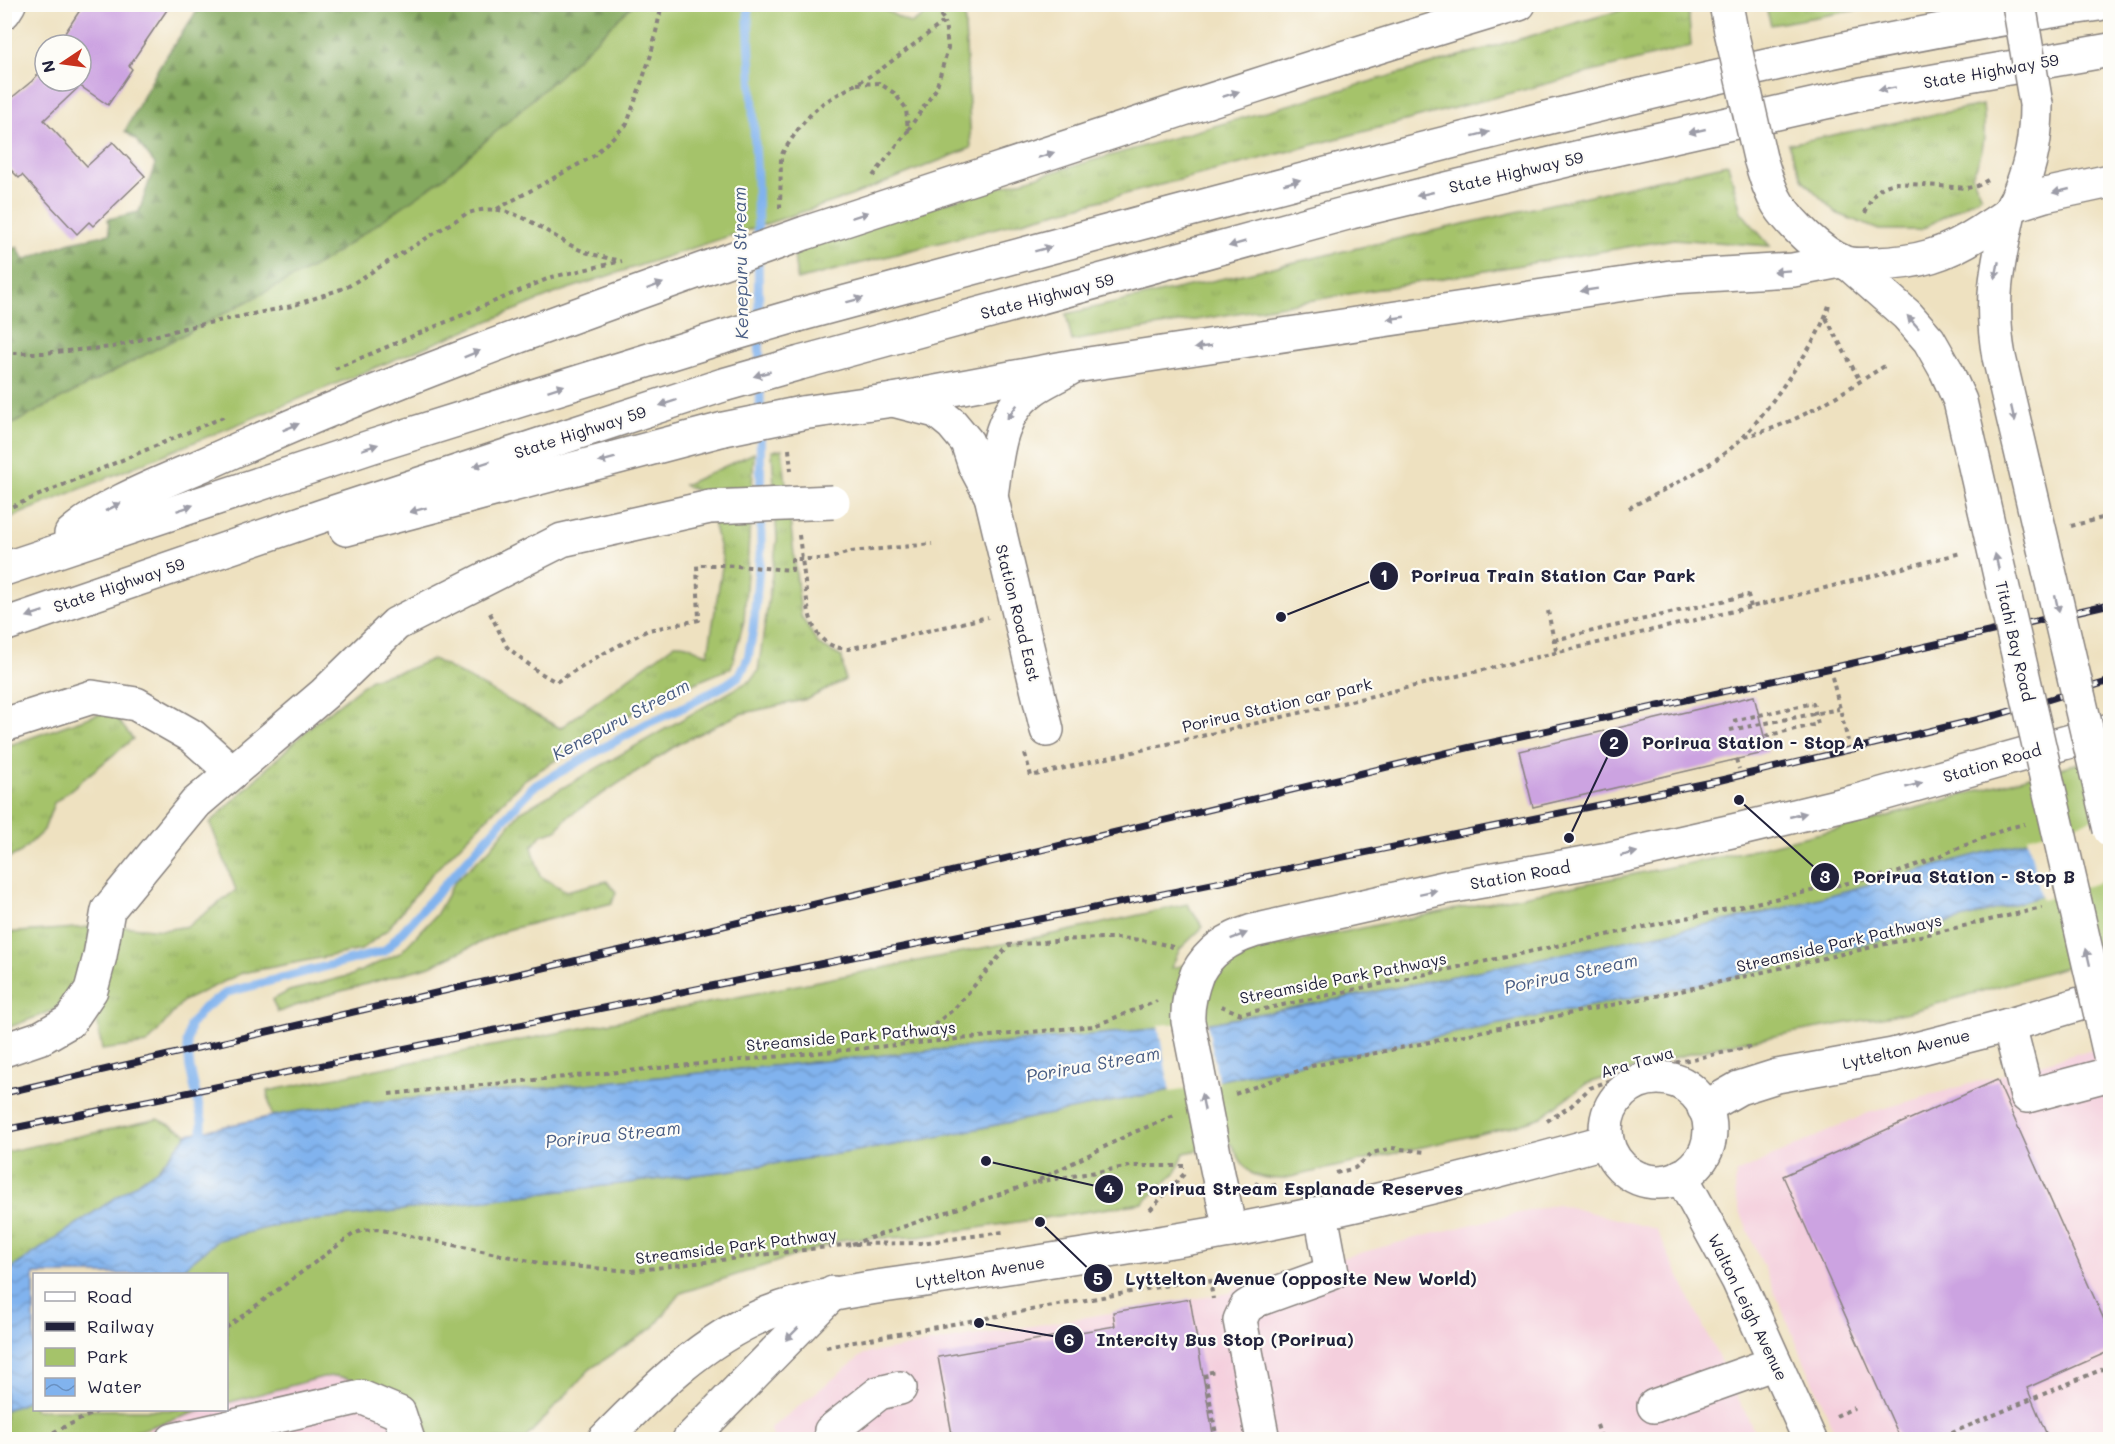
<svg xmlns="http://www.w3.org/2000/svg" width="2115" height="1444" font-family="Mali,sans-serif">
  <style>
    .built { fill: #f4cfdd }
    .grass { fill: url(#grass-tufts); stroke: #647252; stroke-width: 1.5 }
    .forest { fill: url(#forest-firs); stroke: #53664c; stroke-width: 1.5 }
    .park { fill: #a5c36a; stroke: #647252; stroke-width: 1.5 }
    .water { fill: url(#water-waves); stroke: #526a94; stroke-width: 1.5 }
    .pier { fill: #eee1c0 }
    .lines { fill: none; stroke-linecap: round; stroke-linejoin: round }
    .stream { stroke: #81b3ee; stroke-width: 9 }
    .building { fill: #cca3e1 }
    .minor-casing { stroke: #88827e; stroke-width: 36 }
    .major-casing { stroke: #88827e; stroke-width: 36 }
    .path { stroke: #88827e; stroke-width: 4; stroke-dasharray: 4.5 4.5; stroke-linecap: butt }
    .minor { stroke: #fff; stroke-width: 33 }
    .major { stroke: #fff; stroke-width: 33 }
    .rail-casing { stroke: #22223b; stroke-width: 7 }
    .rail { stroke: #fdfcf7; stroke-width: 4.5; stroke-dasharray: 14; stroke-linecap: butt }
    .minor-bridge-casing { stroke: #88827e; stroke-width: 36; stroke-linecap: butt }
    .major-bridge-casing { stroke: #88827e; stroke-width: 36; stroke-linecap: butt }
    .minor-bridge { stroke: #fff; stroke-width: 33 }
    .major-bridge { stroke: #fff; stroke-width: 33 }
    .oneway { fill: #9c9ca7 }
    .labels { text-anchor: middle; stroke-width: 4.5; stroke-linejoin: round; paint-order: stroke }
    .street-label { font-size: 16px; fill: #22223b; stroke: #fdfcf7 }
    .water-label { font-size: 18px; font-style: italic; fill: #485c83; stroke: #fdfcf7 }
    .leader { fill: none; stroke: #22223b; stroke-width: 2 }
    .callout-dot { fill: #22223b; stroke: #fdfcf7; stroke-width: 2 }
    .mark-label { font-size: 18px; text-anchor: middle; font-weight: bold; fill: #fff }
    .callout-label { font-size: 18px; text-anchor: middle; font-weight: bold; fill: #22223b; stroke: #fdfcf7; stroke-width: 4.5; stroke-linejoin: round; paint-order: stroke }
  </style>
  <defs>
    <pattern id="grass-tufts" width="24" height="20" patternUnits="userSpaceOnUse" patternTransform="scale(1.5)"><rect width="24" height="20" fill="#a5c36a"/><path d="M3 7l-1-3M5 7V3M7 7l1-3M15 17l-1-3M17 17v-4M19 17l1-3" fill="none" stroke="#8ea75d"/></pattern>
    <pattern id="forest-firs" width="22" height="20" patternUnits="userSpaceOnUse" patternTransform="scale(1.5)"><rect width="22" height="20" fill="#84a95e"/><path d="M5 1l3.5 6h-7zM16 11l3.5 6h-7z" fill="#6c894f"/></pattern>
    <pattern id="water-waves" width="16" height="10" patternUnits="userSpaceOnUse" patternTransform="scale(1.5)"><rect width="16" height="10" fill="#81b3ee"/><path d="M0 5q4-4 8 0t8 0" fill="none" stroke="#6991c2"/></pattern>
  </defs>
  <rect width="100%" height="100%" fill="#fdfcf7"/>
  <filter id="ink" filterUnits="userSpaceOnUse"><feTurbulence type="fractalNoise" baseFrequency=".0167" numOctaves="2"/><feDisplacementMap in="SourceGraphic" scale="12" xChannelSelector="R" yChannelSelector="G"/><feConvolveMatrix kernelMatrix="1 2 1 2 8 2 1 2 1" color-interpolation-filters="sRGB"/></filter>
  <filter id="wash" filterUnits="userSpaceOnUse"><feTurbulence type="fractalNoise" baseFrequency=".008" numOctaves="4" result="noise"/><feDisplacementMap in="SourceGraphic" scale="24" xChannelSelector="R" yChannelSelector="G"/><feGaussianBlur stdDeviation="1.35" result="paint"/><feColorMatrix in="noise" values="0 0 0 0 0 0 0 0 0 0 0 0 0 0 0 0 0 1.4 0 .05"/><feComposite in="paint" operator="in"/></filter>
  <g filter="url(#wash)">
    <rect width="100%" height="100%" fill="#eee1c0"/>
    <g class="built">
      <path d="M2110 1044V1439H1838L1740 1212 1735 1192 1736 1173 1868 1113Z"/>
      <path d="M1557 1204 1656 1229 1758 1439 774 1440 770 1429 864 1354 1230 1293 1238 1286 1419 1237Z"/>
      <path d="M337 1376 371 1384 421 1439 151 1440 148 1427 204 1410H226L227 1403 323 1377Z"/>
    </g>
    <g class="grass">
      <path d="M1639 5H1688L1691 46 797 280 793 246Z"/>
      <path d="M1765 5V4L1885 5 1771 25Z"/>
      <path d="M1983 105C1986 131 1985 152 1972 175L1981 196 1920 230H1879L1836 213 1803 180 1788 144Z"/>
      <path d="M1728 164 1741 212 1770 246 1674 239 1072 341 1066 314Z"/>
      <path d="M782 449 801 616 819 645 842 657 845 680 808 699 740 714 680 743 567 817 557 830 541 835 532 847 540 876 566 891 607 881 616 892 612 903 507 930 430 966 324 996 278 1012 272 1000 289 991 352 975 400 953 436 915 455 881 489 850 520 812 751 680 758 671 777 540 772 451Z"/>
      <path d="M754 453 744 621 731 668 656 699 525 779 430 876 388 929 361 950 242 973 183 1001 147 1044 102 1050 95 1007 120 926 164 930 188 926 236 890 210 823 312 725 371 679 408 669 433 659 560 728 675 644C692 643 693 651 708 654L723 561 706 495 684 485Z"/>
      <path d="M110 710 133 739 54 803 44 830 21 852 5 860 4 747Z"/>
      <path d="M90 927 84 979 54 1010 5 1029V933Z"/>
      <path d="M158 1119 188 1134 159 1168 5 1273V1152Z"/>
    </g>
    <path class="forest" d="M201 5H633L559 76 445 177 321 263 5 428V252L17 247 24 260 71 242 110 234 108 219 139 212 155 164 136 140 125 131 159 67Z"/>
    <g class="park">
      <path d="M633 5H882L883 9 911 24 940 5H964L971 148 851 196 559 292 5 520V428L321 263 445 177 559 76Z"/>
      <path d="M2110 755V818L1773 911 1360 995 1206 1024 545 1088 346 1104 272 1116 267 1091 1068 931 1187 904 1203 927 1180 949 1171 968 1396 921 1716 858 1871 821 2015 780Z"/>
      <path d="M2110 876V954L1909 1012 1718 1046 1637 1068 1586 1084 1541 1117 1510 1127 1282 1179C1246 1178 1248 1172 1231 1144L1184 1153 1177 1171 1143 1203 918 1237 846 1239 681 1293 654 1327 590 1369 525 1439H421L371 1384 337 1376 323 1377 227 1403 226 1274H176L218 1240 278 1225 727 1171 901 1144 1719 980 1969 917Z"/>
      <path d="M34 1394V1410H204L134 1432 98 1439 5 1440V1410L22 1404Z"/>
    </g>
    <path class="water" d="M2110 818V876L1969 917 1719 980 901 1144 727 1171 278 1225 218 1240 176 1274H34V1394L22 1404 5 1410V1273L159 1168 188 1134 288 1113 346 1104 545 1088 1206 1024 1360 995 1773 911Z"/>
    <g class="pier">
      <path d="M2110 815V879L2042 900 2027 837Z"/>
      <path d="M1207 1021 1219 1084 1170 1092 1158 1025Z"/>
    </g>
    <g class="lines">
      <g class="stream">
        <path d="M749 4 748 20 757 180 759 320"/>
        <path d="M759 334 760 368"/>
        <path d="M202 1142V1120L190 1068 187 1042 190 1025 204 1008 228 992 385 951 533 787 648 723 682 708 727 684 740 675 748 658 753 630 761 547 760 382"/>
      </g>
    </g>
    <g id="blocks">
      <g class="building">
        <path d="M84 4H171L129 66 132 69 108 105 80 86 44 120 87 166 113 142 145 176 93 226 89 222 77 234 22 175 19 178 4 163V104L32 81 45 67V81H81V45H57Z"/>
        <path d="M1754 696 1768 752 1533 807 1519 751Z"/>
        <path d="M1997 1080 2110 1333V1351L2027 1388 2049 1440H1901L1783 1176Z"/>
        <path d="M1190 1299 1214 1440H953L938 1357 1115 1326 1113 1312Z"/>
      </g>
    </g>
  </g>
  <g filter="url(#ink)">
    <use href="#blocks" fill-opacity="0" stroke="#88827e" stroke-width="1.5"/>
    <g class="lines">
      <defs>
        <g id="minor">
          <path d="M4 12 9 4"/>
          <path d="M893 400 936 411 952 424 967 442 975 466 991 496 1047 730"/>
          <path d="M991 496C997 457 997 415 1032 390 1043 382 1057 376 1069 369"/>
          <path d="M4 725 92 697 136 704 192 736 232 772"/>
          <path d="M1197 974C1209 951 1228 939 1253 931L1448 887 1608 859 1741 829 1857 801 2110 730"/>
          <path d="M2009 1025 2027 1096 2110 1074"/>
          <path d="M4 1050 42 1037 70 1021 91 990 100 956 108 910 196 803 324 694 396 624 562 540 710 507"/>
          <path d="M1215 1159 1230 1231"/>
          <path d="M1681 1176 1738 1280 1810 1440"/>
          <path d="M1654 1406 1775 1363"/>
          <path d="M173 1440 361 1397 399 1413 408 1440"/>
          <path d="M689 1440 833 1293"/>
          <path d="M833 1440 831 1431 879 1393 900 1388"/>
          <path d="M1263 1440 1240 1320 1246 1307 1257 1300 1332 1273 1321 1214"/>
        </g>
        <g id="major">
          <path d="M1726 4 1731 31"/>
          <path d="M1760 158C1765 174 1769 190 1778 204 1791 224 1821 253 1843 262 1852 266 1864 264 1874 264 1918 263 1945 255 1982 231 1990 225 2001 220 2008 213 2013 208 2016 199 2019 193 2032 163 2036 136 2036 104"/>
          <path d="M2013 205 2045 195 2110 181"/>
          <path d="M805 233C1042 156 1279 75 1519 4"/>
          <path d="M1849 264 1907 315 1929 340 1946 370"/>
          <path d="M798 315C1047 248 1296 180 1546 118 1729 73 1913 30 2099 4"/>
          <path d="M1999 357C1989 301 1997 267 2009 212"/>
          <path d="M800 363 1351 212 1584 156 1866 93 2110 50"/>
          <path d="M802 413 893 400 1075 366 1671 277 1793 270 1840 261"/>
          <path d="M346 529 724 429"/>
          <path d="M71 534C108 501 170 480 216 459 378 386 547 325 715 265"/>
          <path d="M4 569 370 447 723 337"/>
          <path d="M4 625 328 514 723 385"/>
          <circle cx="1658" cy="1130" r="52"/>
          <path d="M1704 1108 1739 1088 1777 1076 1893 1055 2009 1025 2110 995"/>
          <path d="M604 1440C653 1390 702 1340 768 1313 819 1293 872 1288 925 1280 999 1269 1073 1257 1147 1245 1303 1221 1456 1183 1607 1141"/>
        </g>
      </defs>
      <use href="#minor" class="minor-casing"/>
      <use href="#major" class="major-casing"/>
      <g class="path">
        <path d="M857 84 879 83 894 93 906 108 908 131 873 176"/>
        <path d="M908 130 936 89 948 48 945 22"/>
        <path d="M780 208 781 158 783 152 799 128 811 114 823 103 880 70 945 21 931 4"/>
        <path d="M497 209 592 157 627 124 651 55 662 4"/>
        <path d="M1865 213C1872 196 1877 186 1896 183L1967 188 1977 186 1988 180"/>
        <path d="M1826 318 1860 381"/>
        <path d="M4 353H43L113 347 184 328 292 306 347 287 466 214C510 197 542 232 578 249 591 255 606 257 619 261"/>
        <path d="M335 369 552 277 622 261"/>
        <path d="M1744 436C1797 426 1843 391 1888 364"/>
        <path d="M789 449 791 471"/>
        <path d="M1629 508C1666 488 1716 466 1745 435 1762 416 1778 394 1792 373 1807 353 1822 329 1829 305"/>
        <path d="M4 510 226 416"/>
        <path d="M2071 526 2110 516"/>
        <path d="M799 535C801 551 803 567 805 582 808 612 810 647 848 649L988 617"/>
        <path d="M1548 611 1556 651"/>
        <path d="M490 613 507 647 537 671 556 682 597 657 648 630 699 620 697 565H722L792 570V559H827L850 552 932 544"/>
        <path d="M1554 640 1748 595 1751 607"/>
        <path d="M1832 677 1848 741"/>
        <path d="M1723 702 1724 704"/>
        <path d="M1733 721 1813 703 1818 724 1738 742"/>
        <path d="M1730 730 1839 709"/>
        <path d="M1025 754 1031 776 1751 607 1961 553"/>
        <path d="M1736 759 1739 769"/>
        <path d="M1221 1006 1241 1014 1899 872 2008 828 2025 824"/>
        <path d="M903 1042 929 1029 955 1008 1009 945C1065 941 1122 930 1176 948"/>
        <path d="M389 1094 1094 1026 1157 1001"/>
        <path d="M1235 1094 1312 1066 1685 990 2042 908"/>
        <path d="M1547 1121 1571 1106 1590 1088 1635 1071 1750 1047"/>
        <path d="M1336 1173 1355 1168 1372 1153 1392 1148 1426 1152"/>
        <path d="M1037 1182 1131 1166H1184"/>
        <path d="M1255 1183 1261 1187 1279 1185"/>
        <path d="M1150 1210 1184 1174"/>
        <path d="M852 1244 1033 1183 1132 1133 1174 1116"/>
        <path d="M1210 1279 1213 1299"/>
        <path d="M226 1328 352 1235 363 1230 377 1229 544 1264 631 1271 852 1244 921 1243 1003 1232"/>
        <path d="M826 1347 1180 1283"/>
        <path d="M1836 1416 1854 1408"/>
        <path d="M1597 1425 1602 1440"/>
        <path d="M37 1440 100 1410"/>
        <path d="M1217 1440 1205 1373 1217 1371"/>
        <path d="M1935 1440 2110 1366"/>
      </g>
      <use href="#minor" class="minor"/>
      <use href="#major" class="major"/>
      <defs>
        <g id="rail">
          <path d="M4 1093 669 939 1471 747 1836 667 2110 604"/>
          <path d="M4 1130 1717 781 1997 715 2110 681"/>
        </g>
      </defs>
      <use href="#rail" class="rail-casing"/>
      <use href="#rail" class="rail"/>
      <defs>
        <g id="minor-bridge">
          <path d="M710 507 833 502"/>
          <path d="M1197 974C1191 990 1187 1004 1188 1021L1215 1159"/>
        </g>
        <g id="major-bridge">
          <path d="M2019 4 2036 104"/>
          <path d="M1731 31 1760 158"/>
          <path d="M715 265 805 233"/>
          <path d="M723 337 798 315"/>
          <path d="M1999 357 2110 830"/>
          <path d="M1946 370 1960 401 2110 1055"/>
          <path d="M723 385 800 363"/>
          <path d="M724 429 802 413"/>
        </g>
      </defs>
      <use href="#minor-bridge" class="minor-bridge-casing"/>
      <use href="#major-bridge" class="major-bridge-casing"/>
      <use href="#minor-bridge" class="minor-bridge"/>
      <use href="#major-bridge" class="major-bridge"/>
    </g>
    <defs><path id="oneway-solid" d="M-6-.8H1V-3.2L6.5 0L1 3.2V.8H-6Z" transform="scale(1.5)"/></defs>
    <g class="oneway">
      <use href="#oneway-solid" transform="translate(1887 89) rotate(170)"/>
      <use href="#oneway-solid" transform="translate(1231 94) rotate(-18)"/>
      <use href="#oneway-solid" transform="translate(1697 131) rotate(167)"/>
      <use href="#oneway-solid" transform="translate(1481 134) rotate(-14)"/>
      <use href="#oneway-solid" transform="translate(1046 155) rotate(-18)"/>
      <use href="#oneway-solid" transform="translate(1292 182) rotate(-15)"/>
      <use href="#oneway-solid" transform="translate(2061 191) rotate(167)"/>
      <use href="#oneway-solid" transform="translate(1425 194) rotate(167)"/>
      <use href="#oneway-solid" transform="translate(860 215) rotate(-18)"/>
      <use href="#oneway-solid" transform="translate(1237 244) rotate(164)"/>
      <use href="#oneway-solid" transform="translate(1043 249) rotate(-15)"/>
      <use href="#oneway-solid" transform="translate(1997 270) rotate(101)"/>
      <use href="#oneway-solid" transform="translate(1782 271) rotate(176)"/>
      <use href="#oneway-solid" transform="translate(655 286) rotate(-20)"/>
      <use href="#oneway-solid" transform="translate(1589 290) rotate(171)"/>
      <use href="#oneway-solid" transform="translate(855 300) rotate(-15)"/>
      <use href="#oneway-solid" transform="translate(1396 318) rotate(172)"/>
      <use href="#oneway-solid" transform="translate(1913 322) rotate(-132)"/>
      <use href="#oneway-solid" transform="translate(1203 347) rotate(172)"/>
      <use href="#oneway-solid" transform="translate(472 354) rotate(-22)"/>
      <use href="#oneway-solid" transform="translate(762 374) rotate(164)"/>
      <use href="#oneway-solid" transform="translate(556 388) rotate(-18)"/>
      <use href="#oneway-solid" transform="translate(668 403) rotate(162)"/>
      <use href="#oneway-solid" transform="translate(1012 412) rotate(125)"/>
      <use href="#oneway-solid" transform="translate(2013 414) rotate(77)"/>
      <use href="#oneway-solid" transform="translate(291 427) rotate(-22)"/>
      <use href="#oneway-solid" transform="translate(370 447) rotate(-18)"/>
      <use href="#oneway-solid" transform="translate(607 460) rotate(165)"/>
      <use href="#oneway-solid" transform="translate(482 464) rotate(162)"/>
      <use href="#oneway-solid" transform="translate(113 507) rotate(-27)"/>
      <use href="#oneway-solid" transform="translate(185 508) rotate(-19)"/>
      <use href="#oneway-solid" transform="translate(418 510) rotate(165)"/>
      <use href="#oneway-solid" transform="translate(1997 562) rotate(-103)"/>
      <use href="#oneway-solid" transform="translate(2057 604) rotate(77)"/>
      <use href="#oneway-solid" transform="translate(35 614) rotate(161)"/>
      <use href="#oneway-solid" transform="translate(1914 785) rotate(-16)"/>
      <use href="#oneway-solid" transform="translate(1798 815) rotate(-13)"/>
      <use href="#oneway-solid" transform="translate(1629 854) rotate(-13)"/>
      <use href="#oneway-solid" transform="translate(1428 892) rotate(-12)"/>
      <use href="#oneway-solid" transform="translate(1239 936) rotate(-21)"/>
      <use href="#oneway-solid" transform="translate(2088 957) rotate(-103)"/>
      <use href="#oneway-solid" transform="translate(1203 1102) rotate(-101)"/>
      <use href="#oneway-solid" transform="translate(792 1334) rotate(135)"/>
    </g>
  </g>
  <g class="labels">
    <g class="street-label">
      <text transform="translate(1991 71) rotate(-10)" y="6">State Highway 59</text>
      <text transform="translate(1516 172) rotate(-13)" y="6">State Highway 59</text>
      <text transform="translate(1047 296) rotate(-15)" y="6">State Highway 59</text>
      <text transform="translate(580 432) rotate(-18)" y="6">State Highway 59</text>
      <text transform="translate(119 585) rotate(-19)" y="6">State Highway 59</text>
      <text transform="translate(1018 613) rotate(76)" y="6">Station Road East</text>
      <text transform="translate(2015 641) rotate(77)" y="6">Titahi Bay Road</text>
      <text transform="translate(1277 705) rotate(-13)" y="6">Porirua Station car park</text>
      <text transform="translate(1992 763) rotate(-16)" y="6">Station Road</text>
      <text transform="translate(1520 875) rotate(-10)" y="6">Station Road</text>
      <text transform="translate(1839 943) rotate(-13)" y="6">Streamside Park Pathways</text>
      <text transform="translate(1343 978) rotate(-11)" y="6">Streamside Park Pathways</text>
      <text transform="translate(851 1036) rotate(-5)" y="6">Streamside Park Pathways</text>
      <text transform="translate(1906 1049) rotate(-13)" y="6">Lyttelton Avenue</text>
      <text transform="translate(1637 1062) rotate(-16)" y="6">Ara Tawa</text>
      <text transform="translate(736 1246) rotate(-7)" y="6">Streamside Park Pathway</text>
      <text transform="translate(980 1272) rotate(-9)" y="6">Lyttelton Avenue</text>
      <text transform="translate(1748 1307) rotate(64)" y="6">Walton Leigh Avenue</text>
    </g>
    <g class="water-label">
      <text transform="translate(741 263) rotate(-91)" y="6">Kenepuru Stream</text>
      <text transform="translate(621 720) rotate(-28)" y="6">Kenepuru Stream</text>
      <text transform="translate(1571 974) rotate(-12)" y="6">Porirua Stream</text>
      <text transform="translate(1093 1065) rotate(-10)" y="6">Porirua Stream</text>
      <text transform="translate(613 1135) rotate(-6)" y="6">Porirua Stream</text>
    </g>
  </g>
  <path class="leader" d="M1281 617L1384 576M1569 838L1614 743M1739 800L1825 877M986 1161L1109 1189M1040 1222L1098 1278M979 1323L1069 1339"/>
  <g class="callout-dot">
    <circle cx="1281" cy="617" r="6"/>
    <circle cx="1569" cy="838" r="6"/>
    <circle cx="1739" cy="800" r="6"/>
    <circle cx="986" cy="1161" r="6"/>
    <circle cx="1040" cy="1222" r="6"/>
    <circle cx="979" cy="1323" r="6"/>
    <circle cx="1384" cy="576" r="15"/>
    <circle cx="1614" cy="743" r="15"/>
    <circle cx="1825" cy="877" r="15"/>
    <circle cx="1109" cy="1189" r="15"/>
    <circle cx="1098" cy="1278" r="15"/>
    <circle cx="1069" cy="1339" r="15"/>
  </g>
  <g class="mark-label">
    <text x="1384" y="582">1</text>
    <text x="1614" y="749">2</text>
    <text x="1825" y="883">3</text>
    <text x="1109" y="1195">4</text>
    <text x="1098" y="1285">5</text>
    <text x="1069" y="1346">6</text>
  </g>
  <g class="callout-label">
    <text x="1553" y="582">Porirua Train Station Car Park</text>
    <text x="1753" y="749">Porirua Station - Stop A</text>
    <text x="1964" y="883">Porirua Station - Stop B</text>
    <text x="1300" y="1195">Porirua Stream Esplanade Reserves</text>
    <text x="1301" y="1285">Lyttelton Avenue (opposite New World)</text>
    <text x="1225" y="1346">Intercity Bus Stop (Porirua)</text>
  </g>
  <rect width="2115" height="1444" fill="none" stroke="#fdfcf7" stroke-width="24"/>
  <rect x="33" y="1273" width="195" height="138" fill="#fdfcf7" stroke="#a5a5ac" stroke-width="1.5"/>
  <rect x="45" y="1292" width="30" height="9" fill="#ffffff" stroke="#a5a5ac" stroke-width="1.5"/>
  <text x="87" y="1303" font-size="18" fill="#22223b">Road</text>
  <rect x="45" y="1322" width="30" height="9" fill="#22223b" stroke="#a5a5ac" stroke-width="1.5"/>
  <text x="87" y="1333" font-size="18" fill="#22223b">Railway</text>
  <rect x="45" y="1348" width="30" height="18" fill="#a5c36a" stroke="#a5a5ac" stroke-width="1.5"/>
  <text x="87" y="1363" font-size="18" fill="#22223b">Park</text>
  <rect x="45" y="1378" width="30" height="18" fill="url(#water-waves)" stroke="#a5a5ac" stroke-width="1.5"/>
  <text x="87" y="1393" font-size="18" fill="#22223b">Water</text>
  <g transform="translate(63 63) rotate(257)"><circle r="28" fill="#fdfcf7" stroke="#a5a5ac" stroke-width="1.5"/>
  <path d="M0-4.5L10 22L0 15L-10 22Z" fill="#c8321e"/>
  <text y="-9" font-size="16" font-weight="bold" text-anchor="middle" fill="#22223b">N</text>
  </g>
</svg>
